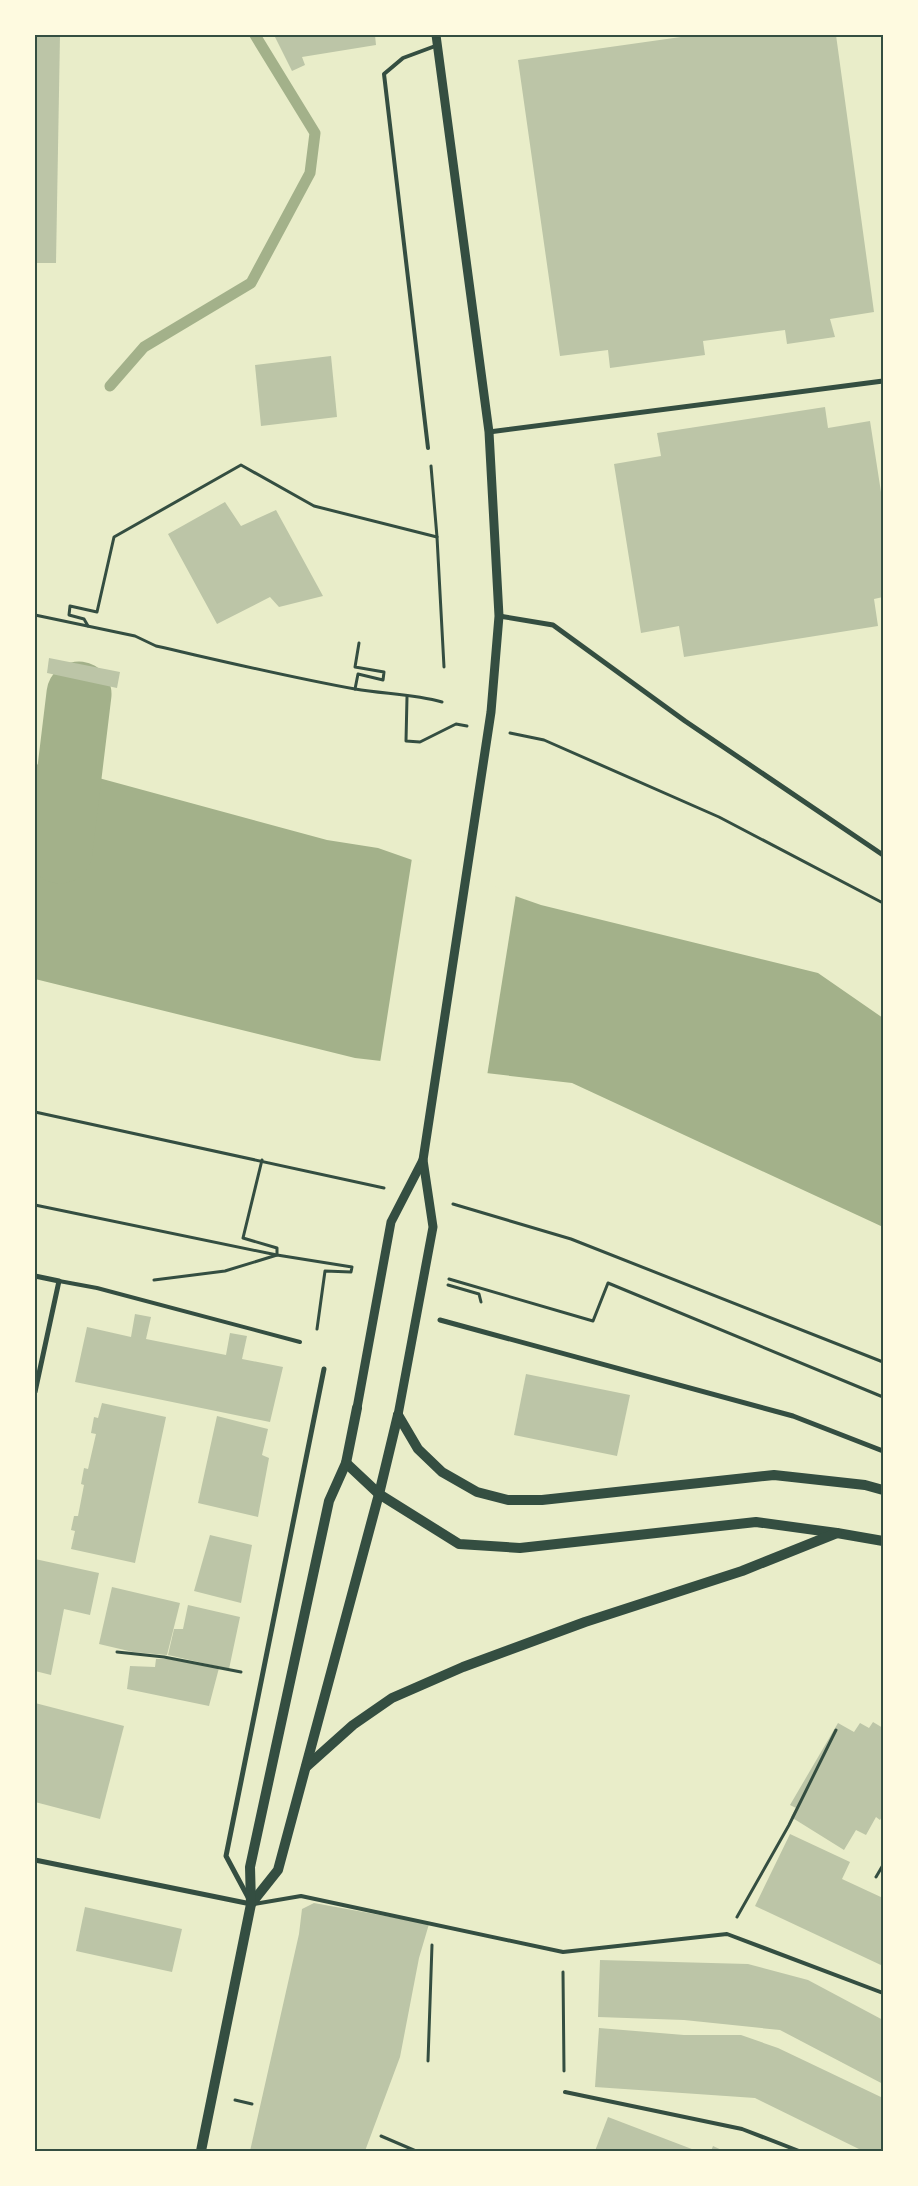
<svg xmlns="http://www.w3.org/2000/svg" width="918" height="2186" font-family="Cabin,sans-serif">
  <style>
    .water { fill: #a3b18a }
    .pier { fill: #e9edc9 }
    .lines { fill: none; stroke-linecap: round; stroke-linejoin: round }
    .stream { stroke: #a3b18a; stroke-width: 11 }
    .river { stroke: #a3b18a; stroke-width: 65 }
    .building { fill: #bcc5a7 }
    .path { stroke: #344e41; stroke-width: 3 }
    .service { stroke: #344e41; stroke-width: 4 }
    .minor { stroke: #344e41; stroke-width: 5 }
    .tertiary { stroke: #344e41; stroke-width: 9 }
    .secondary { stroke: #344e41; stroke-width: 10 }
    .neatline { fill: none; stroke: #344e41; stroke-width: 2 }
  </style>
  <rect width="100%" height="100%" fill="#e9edc9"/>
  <path class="water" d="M35 764 73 771 327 840 378 848 541 905 818 973 883 1018V1227L572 1083 355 1058 35 979Z"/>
  <path class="pier" d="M412 858 516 894 487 1076 380 1063Z"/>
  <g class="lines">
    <path class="stream" d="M110 386 144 347 251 283 310 173 315 133 255 35"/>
    <path class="river" d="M60 851 79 694"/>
  </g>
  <g class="building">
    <path d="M35 35H60L56 263H35Z"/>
    <path d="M274 35H375L376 45 302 57 305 65 292 71Z"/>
    <path d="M695 35H836L874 312 830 319 835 337 787 344 785 330 703 341 705 355 610 368 608 350 560 356 518 60Z"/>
    <path d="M331 356 337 417 261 426 255 365Z"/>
    <path d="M825 407 828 428 870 421 883 505V597L874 599 878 626 684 657 679 626 641 633 614 464 661 456 657 433Z"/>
    <path d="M225 502 241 526 276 510 323 596 279 607 270 597 217 624 168 534Z"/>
    <path d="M49 658 120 672 117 688 47 673Z"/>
    <path d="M135 1314 151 1317 146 1339 226 1355 230 1333 247 1336 242 1359 283 1367 270 1422 75 1382 87 1327 131 1337Z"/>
    <path d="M526 1374 630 1395 617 1456 514 1435Z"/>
    <path d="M102 1403 166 1417 135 1563 71 1549 75 1531 71 1530 74 1516H78L84 1485 81 1484 84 1468 88 1469 96 1434 91 1433 94 1417 98 1418Z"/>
    <path d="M217 1416 268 1429 262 1455 269 1458 258 1517 198 1503Z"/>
    <path d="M210 1535 252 1545 241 1603 194 1591Z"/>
    <path d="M35 1559 99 1573 90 1615 64 1609 51 1675 35 1671Z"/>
    <path d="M112 1587 180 1603 167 1655 133 1652 99 1644Z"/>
    <path d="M188 1605 240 1617 229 1669 168 1655 174 1629H183Z"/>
    <path d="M156 1659H169L219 1668 209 1706 127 1689 130 1666 155 1667Z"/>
    <path d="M35 1703 124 1726 100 1819 35 1802Z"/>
    <path d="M873 1722 883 1728 881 1789 883 1815 880 1820 876 1817 866 1835 856 1830 844 1850 791 1817 796 1808 790 1805 838 1723 854 1732 860 1723 869 1728Z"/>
    <path d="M790 1834 850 1862 842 1879 883 1898V1966L755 1906Z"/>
    <path d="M314 1903 429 1924 419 1958 400 2057 365 2151H250L299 1934 302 1909Z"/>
    <path d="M85 1907 182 1929 172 1972 76 1951Z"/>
    <path d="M600 1960 748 1964 808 1980 883 2020V2084L780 2030 684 2020 598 2017Z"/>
    <path d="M599 2028 684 2035H741L778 2048 883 2098V2151H863L755 2098 595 2087Z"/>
    <path d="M608 2117 697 2151H595Z"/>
    <path d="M713 2146 724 2151H711Z"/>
  </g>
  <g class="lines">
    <g class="path">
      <path d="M431 466 437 537 444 667"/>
      <path d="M35 615 135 636 156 646C222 661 288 677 355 689 384 694 414 694 442 702"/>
      <path d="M88 626 84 619 69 615 70 606 97 612 114 537 241 465 314 506 437 537"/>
      <path d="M355 689 358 674 383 680 384 672 355 667 359 643"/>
      <path d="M407 697 406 741 420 742 456 724 467 726"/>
      <path d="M510 733 544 740 719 817 883 903"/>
      <path d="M35 1112 384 1188"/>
      <path d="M453 1204 571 1239 883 1362"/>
      <path d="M35 1205 277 1255 352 1267 351 1272 325 1271 317 1329"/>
      <path d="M449 1279 593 1321 608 1283 883 1397"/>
      <path d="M154 1280 225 1271 277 1255V1248L243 1238 262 1160"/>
      <path d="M448 1285 479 1294 481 1302"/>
      <path d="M117 1652 164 1657 241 1672"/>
      <path d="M876 1877 883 1865"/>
      <path d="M737 1917 789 1825 836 1730"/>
      <path d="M563 1972 564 2071"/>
      <path d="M428 2061 432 1945"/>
      <path d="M235 2100 252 2104"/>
      <path d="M381 2136 416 2151"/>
    </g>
    <g class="service">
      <path d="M428 448 384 74 403 58 438 45"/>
      <path d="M59 1281 97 1288 300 1342"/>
      <path d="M254 1904 301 1896 563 1952 727 1934 883 1993"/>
      <path d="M565 2092 742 2129 799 2151"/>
    </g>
    <g class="minor">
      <path d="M489 432 883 381"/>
      <path d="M499 616 553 625 685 721 883 855"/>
      <path d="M35 1276 59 1281 35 1392"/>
      <path d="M440 1320 793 1416 883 1451"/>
      <path d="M35 1860 251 1904"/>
      <path d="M249 1899 226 1856 324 1369"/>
    </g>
    <g class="tertiary">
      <path d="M357 1408 391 1222 423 1160"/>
      <path d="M398 1415 433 1227 423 1160 491 712 499 616 489 432 436 35"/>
    </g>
    <g class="secondary">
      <path d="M398 1415 418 1449 442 1472 477 1492 508 1500H542L774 1475 865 1485 883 1490"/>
      <path d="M346 1463 379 1494 459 1544 520 1548 756 1522 837 1533 883 1541"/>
      <path d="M306 1767 353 1725 392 1698 463 1667 585 1622 742 1571 837 1533"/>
      <path d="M251 1904 278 1870 379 1494 398 1415"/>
      <path d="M201 2151 251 1904 250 1867 329 1501 346 1463 357 1408"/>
    </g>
  </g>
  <rect width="918" height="2186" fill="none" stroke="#fefae0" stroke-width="72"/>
  <rect x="36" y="36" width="846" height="2114" class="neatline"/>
</svg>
